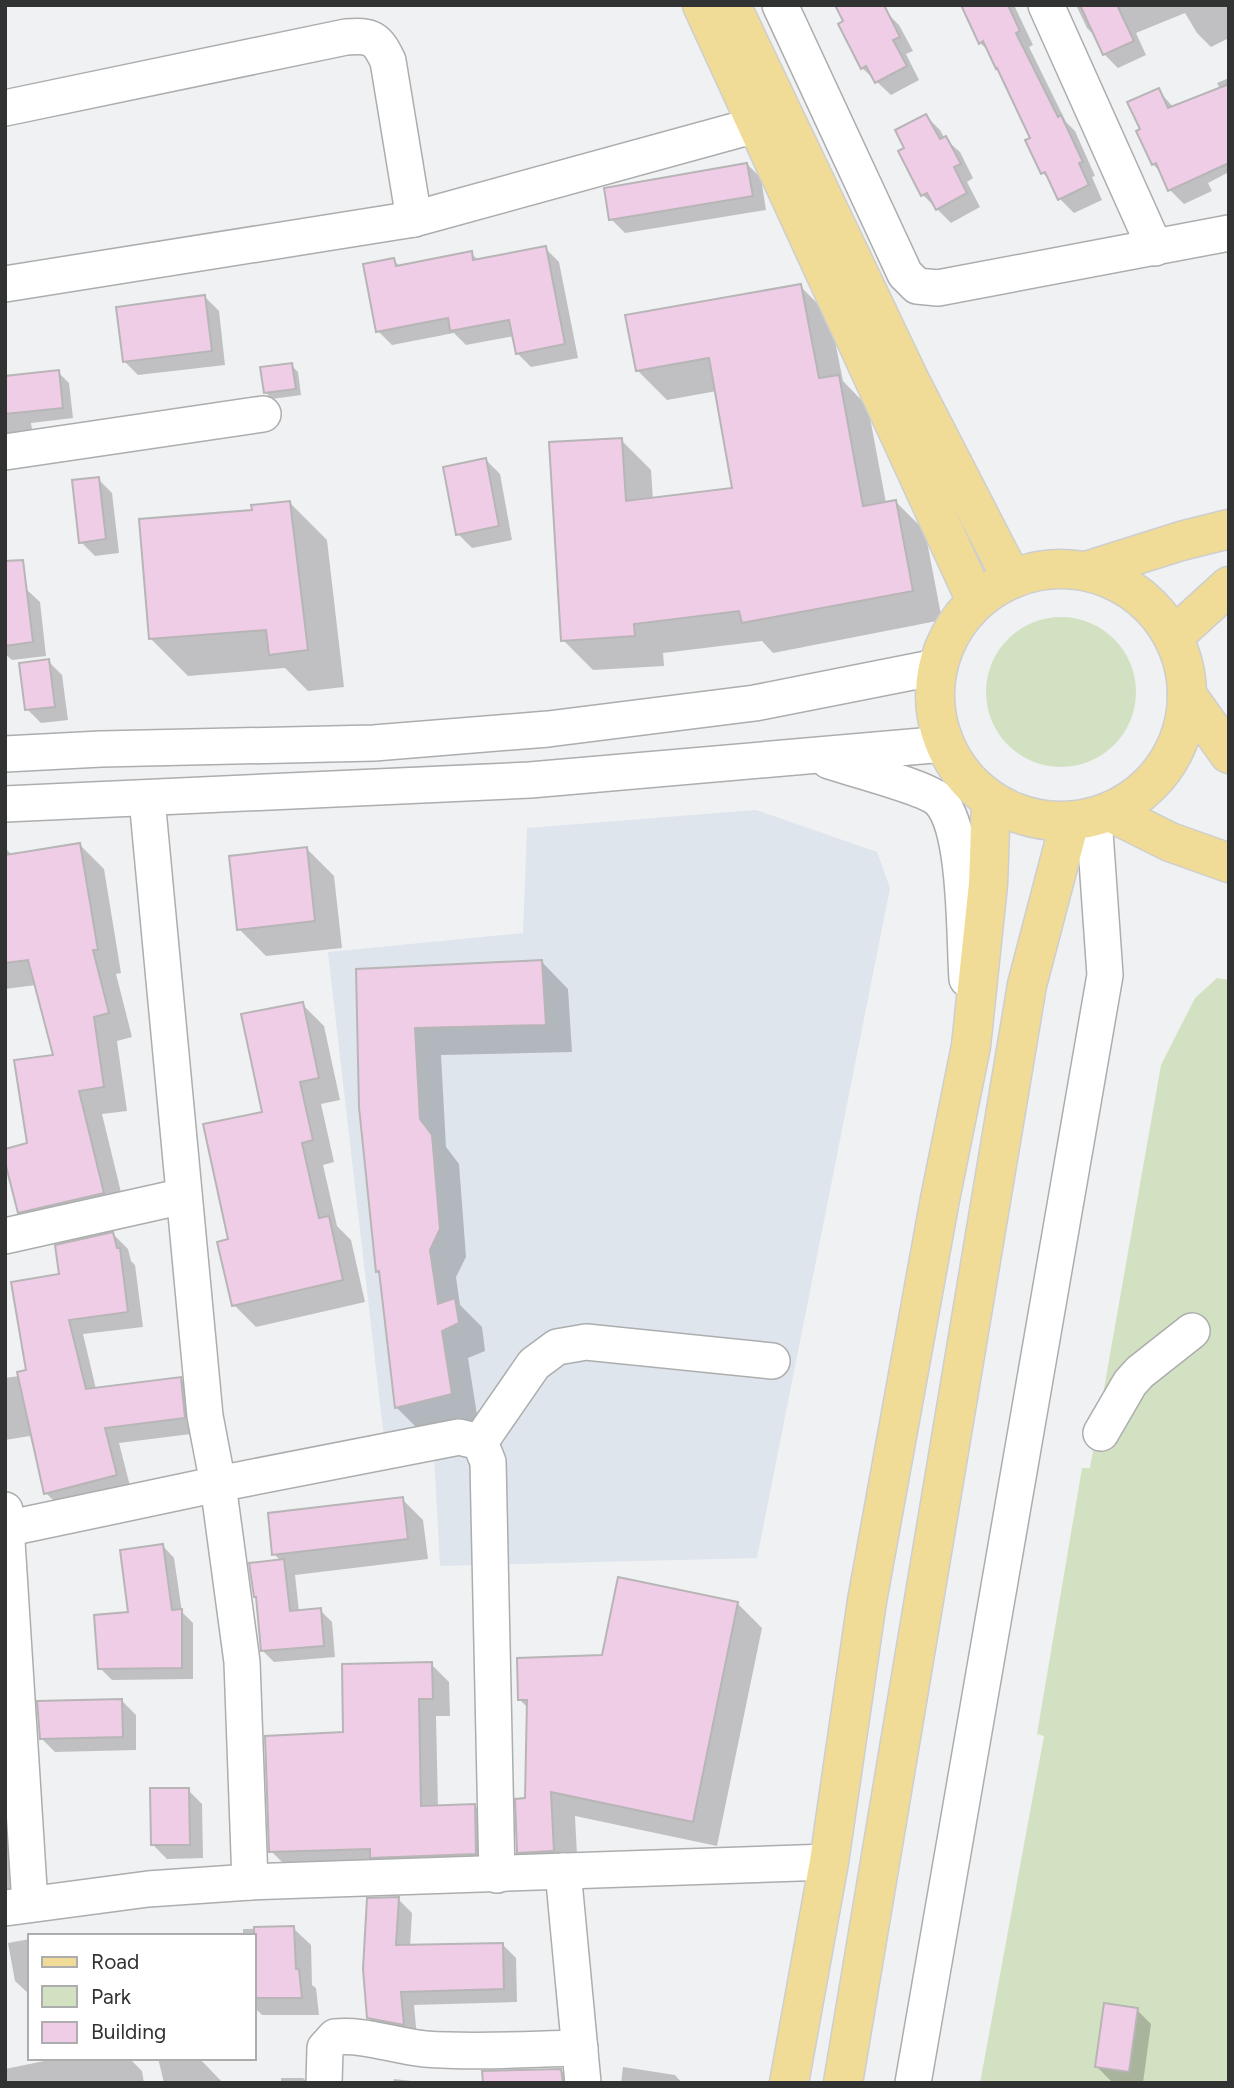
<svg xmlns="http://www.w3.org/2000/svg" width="1234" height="2088" font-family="Figtree,sans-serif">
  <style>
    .built { fill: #dee5ec }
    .green { fill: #d3e1c3 }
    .shadow { fill: #0003 }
    .building { fill: #f0cde6; stroke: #b7b5b6; stroke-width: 2 }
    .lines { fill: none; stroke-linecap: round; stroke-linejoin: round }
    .minor-casing { stroke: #acadae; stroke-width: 38 }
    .major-casing { stroke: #cecece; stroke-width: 41 }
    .minor { stroke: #fff; stroke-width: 35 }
    .major { stroke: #f0dc97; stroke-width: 38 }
  </style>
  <rect width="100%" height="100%" fill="#f0f1f3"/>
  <path class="built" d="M756 810 877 852 890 888 757 1558 440 1566 434 1454 386 1455 328 952 523 933 527 828Z"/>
  <g class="green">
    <circle cx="1061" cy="692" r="75"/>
    <path d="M1217 978 1229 980V2083H980L1044 1736 1037 1734 1082 1468H1090L1161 1065 1195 998Z"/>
  </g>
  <g class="shadow">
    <path d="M968 5H1014L1033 45 1029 47 1066 122 1075 131 1095 176 1092 177 1102 200 1074 213 1060 199 1052 182 1043 173 1028 141 1032 139 990 52 980 43Z"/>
    <path d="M1076 5H1229V38L1211 47 1197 33 1185 13 1136 33 1146 55 1118 68 1104 54 1097 38 1087 28Z"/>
    <path d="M885 11 899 25 913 51 906 54 919 80 891 95 862 68Z"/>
    <path d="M1229 78V172L1208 183 1212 191 1184 204 1170 190 1162 174 1153 164 1142 130 1158 90 1174 108 1220 89 1217 83Z"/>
    <path d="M926 116 940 130 945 139 960 152 973 178 967 182 980 207 951 223 923 195 906 149Z"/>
    <path d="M747 164 761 178 766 210 625 233 611 219Z"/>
    <path d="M545 248 559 262 578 358 531 367 517 353 514 336 466 345 454 333 392 345 378 331 394 260 400 267 471 253 479 261Z"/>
    <path d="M800 286 830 316 843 381 868 407 886 503 895 501 925 531 942 620 773 653 762 641 663 653 664 666 593 670 563 640 621 440 651 470 653 500 734 490 717 391 667 400 637 370Z"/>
    <path d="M205 297 219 311 225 365 138 375 124 361Z"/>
    <path d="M291 365 298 372 301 395 272 399 265 392Z"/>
    <path d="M58 372 69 383 73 418 31 423 33 436H5V379Z"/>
    <path d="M486 460 500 474 512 540 472 548 458 534Z"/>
    <path d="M98 479 112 493 119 553 95 556 81 542Z"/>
    <path d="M289 502 327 540 344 687 308 691 285 668 188 676 150 638 254 512Z"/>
    <path d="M26 589 40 602 46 656 12 660 5 654V591Z"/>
    <path d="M48 661 62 675 68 720 41 723 27 709Z"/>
    <path d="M80 845 104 869 121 973 116 974 132 1037 117 1041 127 1111 102 1114 127 1217 44 1236 19 1212 29 1145 55 1056 36 985 5 989V848L13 856Z"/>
    <path d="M307 849 334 876 342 948 266 956 239 929Z"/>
    <path d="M541 961 568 989 572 1052 441 1055 446 1147 459 1164 466 1257 456 1277 460 1305 482 1327 485 1351 468 1358 478 1421 423 1434 396 1407 381 1276 377 1271 358 971Z"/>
    <path d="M302 1004 324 1026 340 1100 321 1104 334 1162 323 1165 337 1226 351 1240 365 1302 256 1327 234 1305 230 1241Z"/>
    <path d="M113 1234 128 1249 131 1261 135 1265 143 1327 83 1334 96 1389 181 1379 196 1394 199 1433 119 1443 131 1490 61 1508 46 1493 30 1436 5 1440V1378L19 1376 28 1371 61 1275Z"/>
    <path d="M402 1499 423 1520 428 1559 295 1575 299 1612 320 1610 332 1622 335 1657 274 1662 263 1651 258 1599 255 1596 281 1561 274 1554Z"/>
    <path d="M163 1546 174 1558 182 1612 193 1623V1679L112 1680 100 1668 130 1614Z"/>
    <path d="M738 1604 762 1628 717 1846 575 1816 578 1875 543 1876 518 1852 526 1800 529 1709 520 1700 603 1657Z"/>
    <path d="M431 1664 449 1682 450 1716H436L438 1807 475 1806 492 1823 493 1871 289 1869 271 1851 345 1733Z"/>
    <path d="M122 1701 136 1715V1750L55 1752 41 1738Z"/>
    <path d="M188 1790 202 1804 203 1858 167 1859 153 1845Z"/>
    <path d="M5 1797 22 1903 5 1905Z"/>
    <path d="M398 1899 412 1913 410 1947 502 1944 516 1958 517 2002 414 2005 417 2038 382 2032 368 2017Z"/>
    <path d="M293 1928 311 1945 312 1985 316 1988 319 2015H262L254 2007V1936H208L243 1933V1929Z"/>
    <path d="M30 1939V1995L15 1981 8 1943Z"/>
    <path d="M1137 2010 1151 2024 1143 2083 1111 2081 1097 2067Z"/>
    <path d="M59 2058H129L142 2071 144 2083H5V2069Z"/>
    <path d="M158 2058H199L223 2083H164Z"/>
    <path d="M623 2067 675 2075 682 2083H621Z"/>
    <path d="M561 2070 573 2083H531Z"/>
    <path d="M281 2078H303L308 2083H281Z"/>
    <path d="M394 2079 420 2082 421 2083H393Z"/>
  </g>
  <g class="building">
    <path d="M835 5H884L900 37 893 40 907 66 875 83 866 66 861 69 838 24 843 21Z"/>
    <path d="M961 5H1008L1020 31 1016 33 1058 117 1061 115 1083 162 1079 163 1089 185 1058 200 1045 172 1041 174 1025 140 1030 138 997 68 996 69 983 41 979 44Z"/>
    <path d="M1080 5H1117L1134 41 1103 55Z"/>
    <path d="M1229 84V163L1168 191 1156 163 1152 165 1136 131 1140 129 1127 102 1159 88 1168 108Z"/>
    <path d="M926 114 940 139 946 136 961 164 954 167 967 193 936 210 927 193 921 196 898 151 904 148 895 130Z"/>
    <path d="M747 163 753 196 609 220 604 188Z"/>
    <path d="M546 246 565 344 516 354 509 320 450 331 448 318 376 332 363 264 394 258 396 266 472 251 473 260Z"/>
    <path d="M801 284 819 378 839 375 863 506 896 500 913 591 742 623 739 611 634 624 635 636 561 641 549 442 622 438 626 501 732 488 709 358 636 371 625 315Z"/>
    <path d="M205 295 212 351 123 362 116 307Z"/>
    <path d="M292 363 296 389 264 393 260 367Z"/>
    <path d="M59 370 63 408 5 414V376Z"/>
    <path d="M486 458 499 526 456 535 443 467Z"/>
    <path d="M99 477 106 539 79 543 72 480Z"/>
    <path d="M290 501 308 650 269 655 266 630 149 639 139 519 252 510 251 505Z"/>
    <path d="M23 560 33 642 5 646V561Z"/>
    <path d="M49 659 55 707 25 710 19 663Z"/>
    <path d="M80 843 98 950H93L109 1013 94 1017 104 1087 79 1091 104 1193 18 1213 5 1162V1149L27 1143 14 1060 53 1055 28 960 5 963V855Z"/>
    <path d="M307 847 315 921 237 930 229 856Z"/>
    <path d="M542 960 546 1025 415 1028 420 1119 432 1135 440 1229 430 1250 438 1304 455 1298 459 1323 442 1331 452 1394 395 1408 379 1271 376 1272 359 1107 356 969Z"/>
    <path d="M303 1002 319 1078 300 1082 313 1140 302 1143 319 1218 329 1216 343 1280 232 1306 217 1242 228 1239 203 1124 262 1112 241 1014Z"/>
    <path d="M113 1232 117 1248H120L128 1312 69 1320 86 1389 181 1377 185 1418 105 1428 117 1475 44 1494 17 1372 26 1370 11 1282 59 1274 55 1245Z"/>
    <path d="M403 1497 408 1539 272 1555 268 1513Z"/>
    <path d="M163 1544 172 1610 182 1609V1668L98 1669 94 1615 128 1612 120 1550Z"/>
    <path d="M284 1559 290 1611 321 1608 324 1646 261 1651 256 1597H254L249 1563Z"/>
    <path d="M618 1577 738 1602 693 1822 551 1792 554 1851 517 1853 515 1799 525 1798 527 1700H518L517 1658 602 1655Z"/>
    <path d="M432 1662 433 1699H419L421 1806 475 1804 476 1854 370 1858V1849L269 1852 265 1736 343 1732 342 1664Z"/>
    <path d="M122 1699 123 1737 40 1739 37 1701Z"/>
    <path d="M150 1788H189L190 1845H151Z"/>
    <path d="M399 1897 396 1945 503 1943 504 1989 401 1992 404 2025 367 2018 363 1969 367 1898Z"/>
    <path d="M294 1926 296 1969H299L302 1998H254V1927Z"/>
    <path d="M1104 2003 1138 2008 1129 2072 1095 2067Z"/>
    <path d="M561 2069 563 2083H483L482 2071Z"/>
  </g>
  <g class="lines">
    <defs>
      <g id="minor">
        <path d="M780 5 905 274 917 286 938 288 1229 233"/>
        <path d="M1046 5 1155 248"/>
        <path d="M5 108 346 37C372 35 377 38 388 61L414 219"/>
        <path d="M5 284 414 219 756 125 783 116"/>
        <path d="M5 452 263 414"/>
        <path d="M5 754 101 749 374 743 548 729 755 703 937 667"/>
        <path d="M829 761C850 768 928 788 940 801 967 830 964 938 967 979"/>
        <path d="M147 799 205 1416 218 1484 242 1662 250 1882"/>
        <path d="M5 804 530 780 945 744"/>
        <path d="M5 1236 184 1196"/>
        <path d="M1101 1433 1130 1383 1140 1372 1192 1331"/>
        <path d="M480 1442 534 1364 557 1347 586 1342 772 1361"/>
        <path d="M5 1510 30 1904"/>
        <path d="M5 1529 218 1484 459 1437 480 1442 488 1462 497 1875"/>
        <path d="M563 1871 583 2083"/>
        <path d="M5 1908 148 1889 250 1882 829 1862"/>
        <path d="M324 2083 325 2048 335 2037C365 2034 394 2046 425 2049 476 2053 529 2049 580 2048"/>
        <path d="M913 2083 1105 975 1094 818"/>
      </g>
      <g id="major">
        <path d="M702 5 976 601"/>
        <path d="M731 5 911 383 1012 579"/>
        <circle cx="1061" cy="695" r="126"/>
        <path d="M1086 571 1181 541 1229 529"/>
        <path d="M1173 637 1229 586"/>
        <path d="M1187 695 1229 754"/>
        <path d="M1110 812 1170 842 1229 863"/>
        <path d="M789 2083 829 1862 867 1601 940 1199 971 1046 988 884 991 801"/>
        <path d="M843 2083 1027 985 1070 821"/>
      </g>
    </defs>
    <use href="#minor" class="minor-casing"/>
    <use href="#major" class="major-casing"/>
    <use href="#minor" class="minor"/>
    <use href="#major" class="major"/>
  </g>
  <rect width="1234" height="2088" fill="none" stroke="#313232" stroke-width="14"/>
  <rect x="28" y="1934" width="228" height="126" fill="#ffffff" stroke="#adadad" stroke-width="2"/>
  <rect x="42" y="1957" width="35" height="10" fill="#f0dc97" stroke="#adadad" stroke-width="2"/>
  <text x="91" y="1969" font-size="21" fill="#313232">Road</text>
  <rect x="42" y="1986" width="35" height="21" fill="#d3e1c3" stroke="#adadad" stroke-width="2"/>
  <text x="91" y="2004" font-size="21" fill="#313232">Park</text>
  <rect x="42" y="2022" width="35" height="21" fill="#f0cde6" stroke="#adadad" stroke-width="2"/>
  <text x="91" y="2039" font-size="21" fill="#313232">Building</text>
</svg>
